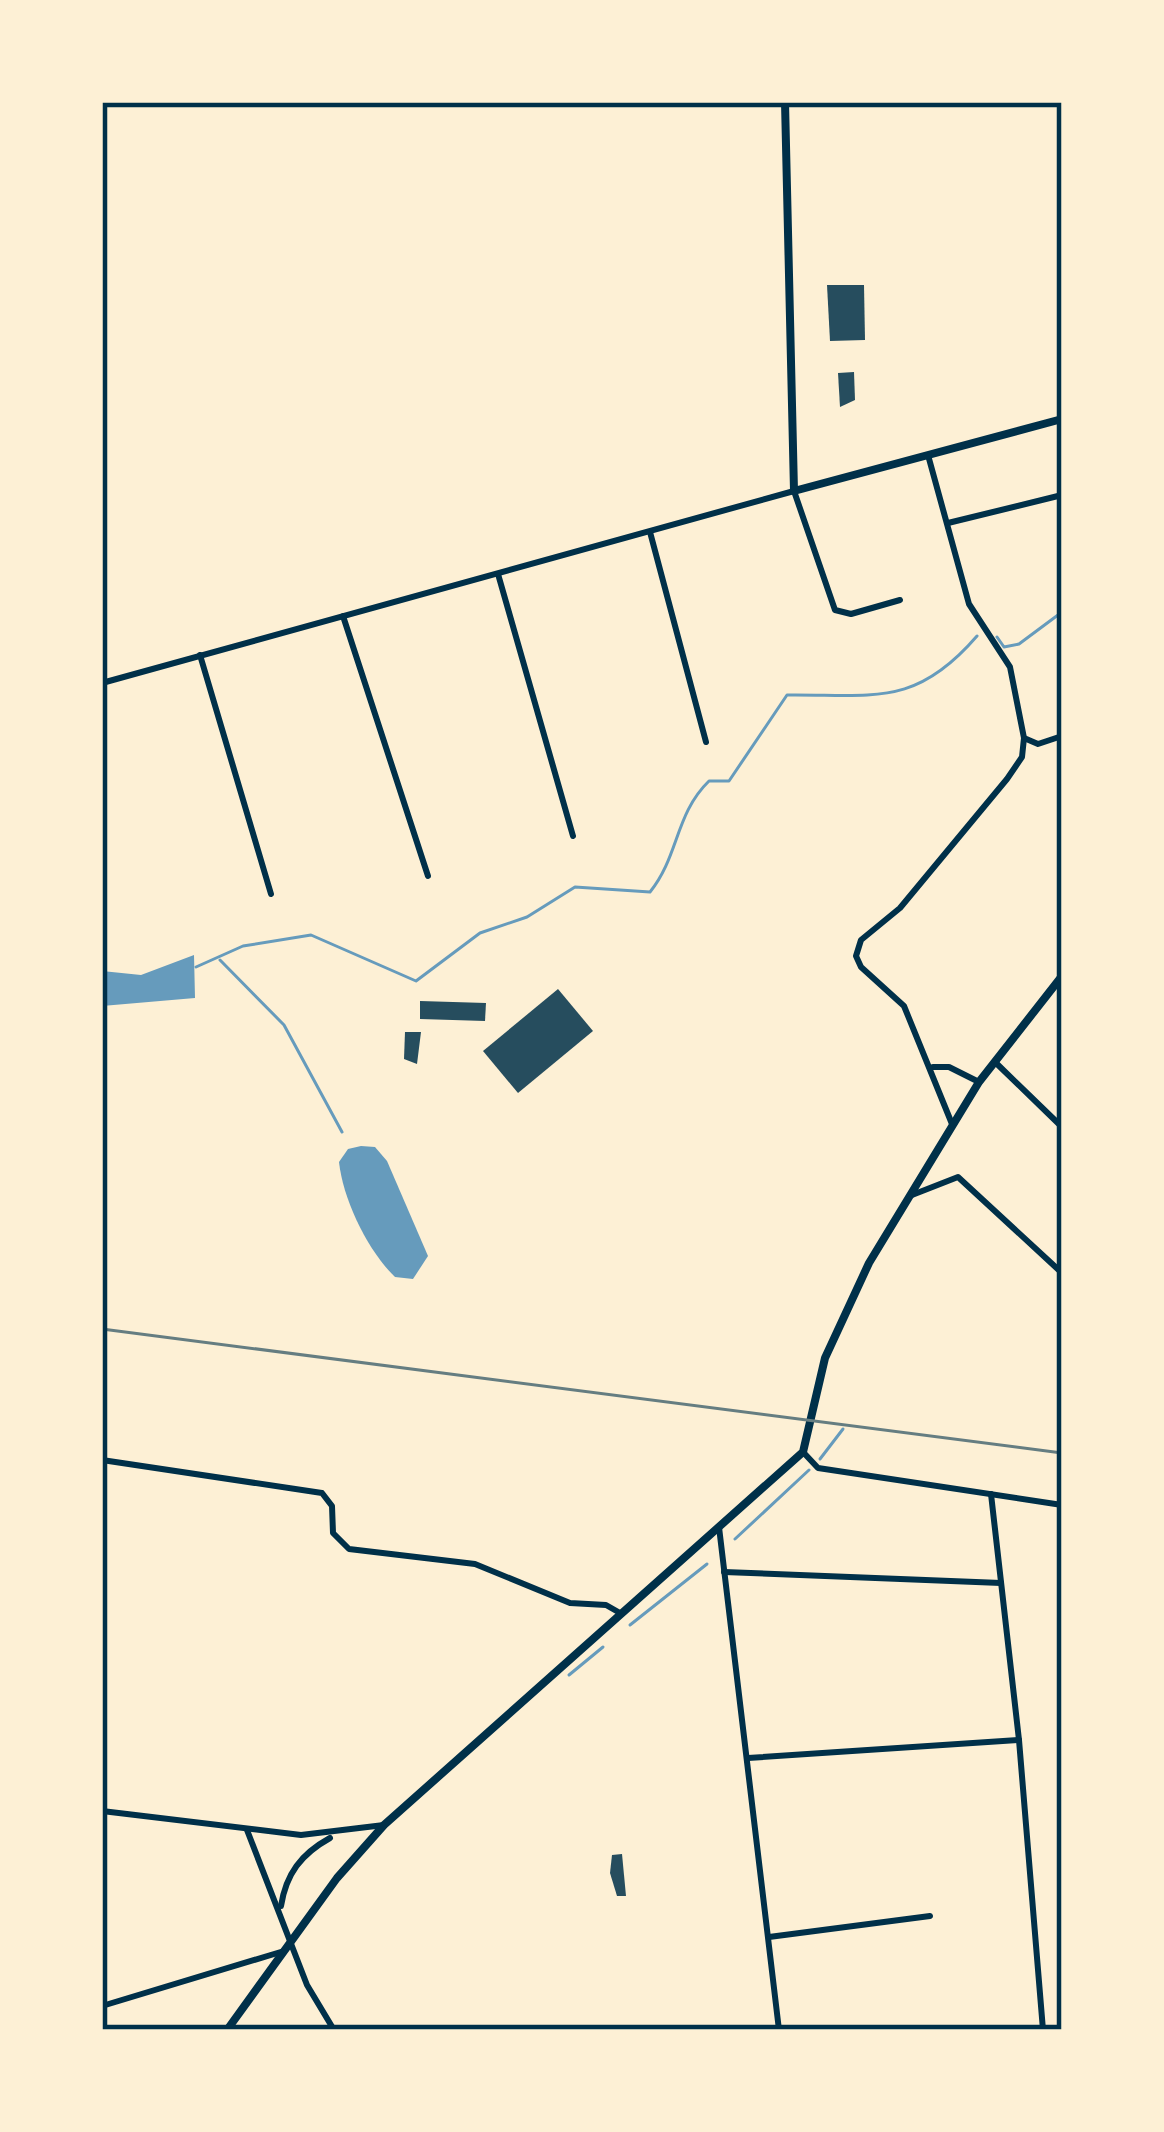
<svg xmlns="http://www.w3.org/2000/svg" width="1164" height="2132" font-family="'Roboto Condensed',sans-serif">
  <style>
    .water { fill: #669bbc }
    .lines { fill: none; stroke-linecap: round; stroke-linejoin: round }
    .stream { stroke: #669bbc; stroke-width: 3 }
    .building { fill: #264d5e }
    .minor { stroke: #003049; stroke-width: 6 }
    .tertiary { stroke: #003049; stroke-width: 8 }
    .rail { stroke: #657d81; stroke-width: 3 }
    .neatline { fill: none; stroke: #003049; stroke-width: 4.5 }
  </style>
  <rect width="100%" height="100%" fill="#fdf0d5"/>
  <g class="water">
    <path d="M194 955 195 998 102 1006V971L141 975Z"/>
    <path d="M361 1146 375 1147 387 1161 428 1256 413 1279 395 1277C368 1251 343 1200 339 1162L348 1149Z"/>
  </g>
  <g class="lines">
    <g class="stream">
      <path d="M997 637 1004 647 1019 644 1062 612"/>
      <path d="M220 960 284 1025 342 1132"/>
      <path d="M196 967 243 946 311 935 416 981 480 933 527 917 575 887 650 892C679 856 675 814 709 781H729L787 695C874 694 915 708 977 636"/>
      <path d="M820 1459 843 1429"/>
      <path d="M735 1539 809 1470"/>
      <path d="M630 1625 707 1564"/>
      <path d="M569 1675 603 1647"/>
    </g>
  </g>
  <g class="building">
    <path d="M827 285H864L865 340 830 341Z"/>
    <path d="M854 372 855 400 840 407 838 373Z"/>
    <path d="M558 989 593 1031 518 1093 483 1051Z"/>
    <path d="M420 1001 486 1003 485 1021 420 1019Z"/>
    <path d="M405 1032H421L417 1064 404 1059Z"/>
    <path d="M622 1854 626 1896H617L610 1873 612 1855Z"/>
  </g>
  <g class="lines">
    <g class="minor">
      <path d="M928 455 969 604 1010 667 1024 738 1038 744 1062 736"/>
      <path d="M948 523 1062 495"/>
      <path d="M650 532 706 742"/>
      <path d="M498 574 573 836"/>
      <path d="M343 616 428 876"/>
      <path d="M200 655 271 894"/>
      <path d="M102 683 794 491 835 610 851 614 900 600"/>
      <path d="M995 1062 1062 1127"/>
      <path d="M933 1067H949L979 1082"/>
      <path d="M952 1124 904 1006 861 967 856 956 861 940 900 908 1007 779 1022 757 1024 738"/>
      <path d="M912 1195 958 1177 1062 1273"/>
      <path d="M803 1452 818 1468 1062 1505"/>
      <path d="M102 1460 322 1493 332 1506 333 1533 349 1549 475 1564 570 1603 606 1605 620 1613"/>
      <path d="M991 1494 1019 1740 1043 2030"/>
      <path d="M719 1527 779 2030"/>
      <path d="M724 1572 1001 1583"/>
      <path d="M748 1758 1019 1740"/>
      <path d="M102 1811 301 1835 384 1825"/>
      <path d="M247 1830 307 1985 334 2030"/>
      <path d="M281 1906C286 1874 301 1854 330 1838"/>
      <path d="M769 1937 930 1916"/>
      <path d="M102 2006 284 1951"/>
    </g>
    <g class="tertiary">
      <path d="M785 102 794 491 1062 419"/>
      <path d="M227 2030 337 1878 384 1825 803 1452 825 1358 869 1263 979 1082 1062 976"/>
    </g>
    <path class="rail" d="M102 1329 1062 1453"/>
  </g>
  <rect width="1164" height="2132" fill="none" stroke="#fdf0d5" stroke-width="210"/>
  <rect x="105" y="105" width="954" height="1922" class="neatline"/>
</svg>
